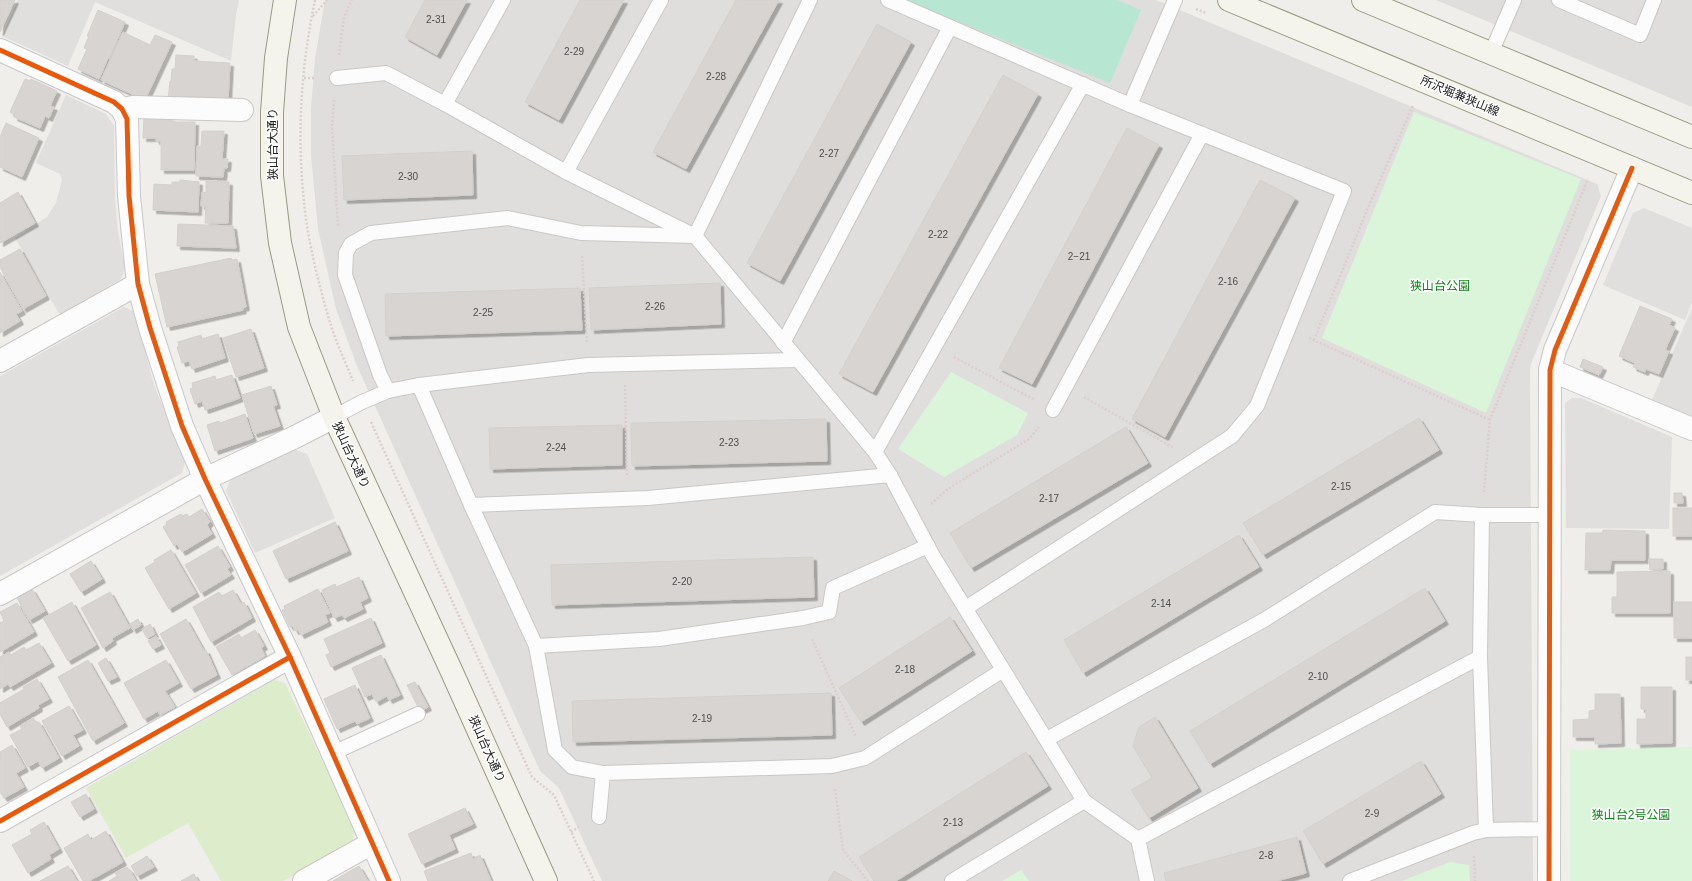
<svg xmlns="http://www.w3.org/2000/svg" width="1692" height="881" font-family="Arial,'Noto Sans JP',sans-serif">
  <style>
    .residential { fill: #dfdedc }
    .grass { fill: #ddeccb }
    .park { fill: #daf5da }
    .pitch { fill: #b7e6d2 }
    .parking { fill: #e0dfde }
    .building { fill: #d7d4d2; stroke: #d3d0cc; filter: url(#shadow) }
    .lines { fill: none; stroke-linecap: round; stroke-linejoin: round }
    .lane-casing { stroke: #c9c8c7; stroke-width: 16 }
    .street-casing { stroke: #c9c8c7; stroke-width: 24 }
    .secondary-casing { stroke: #999a82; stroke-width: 24 }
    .path { stroke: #dccecd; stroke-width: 2.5; stroke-dasharray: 2 2; stroke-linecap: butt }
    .lane { stroke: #fdfcfc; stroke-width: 14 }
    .street { stroke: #fdfcfc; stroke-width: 22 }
    .secondary { stroke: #f4f4ed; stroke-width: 22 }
    .cycleway-casing { stroke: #fff; stroke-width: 8 }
    .cycleway { stroke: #e8590c; stroke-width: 5 }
    .labels { text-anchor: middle; stroke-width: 3; stroke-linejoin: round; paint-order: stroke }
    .number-label { font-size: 10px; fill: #4f4e4e }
    .street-label { font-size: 12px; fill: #222; stroke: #fff }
    .park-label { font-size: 12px; fill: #0c8416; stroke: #fff }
  </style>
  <defs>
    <filter id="shadow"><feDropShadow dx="3.5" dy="3.5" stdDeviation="0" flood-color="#0004"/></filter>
  </defs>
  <rect width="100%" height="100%" fill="#f0eeeb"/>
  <g class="residential">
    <path d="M325 0H1156L1597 184 1601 196 1530 366 1533 881H602L559 788 540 771 357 366 336 309 318 229 311 156V108L315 59Z"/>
    <path d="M1436 0H1692V107Z"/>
  </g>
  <path class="grass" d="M274 680 285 683 356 831 351 843 283 881H221L188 823 126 858 86 788Z"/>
  <g class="park">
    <path d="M1414 112 1581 179 1486 413 1322 338Z"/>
    <path d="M951 372 1028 413 1017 435 944 477 898 449Z"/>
    <path d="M1692 747V881H1570V750Z"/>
    <path d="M1450 862 1469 865 1470 881H1402Z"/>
    <path d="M1021 870 1029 881H1002Z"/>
  </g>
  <path class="pitch" d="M904 0H1117L1141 10 1110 83Z"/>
  <g class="parking">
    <path d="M18 0H239L236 15 231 61 95 2 68 66 2 36Z"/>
    <path d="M66 95 106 114 114 126 115 199 118 232 125 268 121 279 60 315 15 238 47 217 56 203 62 180 60 174 36 163Z"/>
    <path d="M1644 208 1692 228V303L1685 320 1603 285 1633 213Z"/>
    <path d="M124 307 135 312 153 382 185 462 182 473 0 576V376Z"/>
    <path d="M1692 308V416L1652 400Z"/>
    <path d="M1572 398H1581L1672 437 1669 529 1566 528 1565 403Z"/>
    <path d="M293 449 307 454 335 518 255 553 226 491 231 478Z"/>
  </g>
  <g class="building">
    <path d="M0 0H15L0 32Z"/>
    <path d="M425 0H467L437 55 405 37Z"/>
    <path d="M580 0H624L559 120 525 102Z"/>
    <path d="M736 0H779L686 169 653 152Z"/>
    <path d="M98 10 125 22 109 59 108 58 99 79 78 69 87 49 84 48 89 36H87Z"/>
    <path d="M877 24 911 42 780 281 747 263Z"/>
    <path d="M123 32 150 45 155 35 172 42 145 100 101 80Z"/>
    <path d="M176 55 194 56V61L230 63 228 100 183 96V101L168 100 170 81H171L172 69H175Z"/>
    <path d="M1003 75 1038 94 873 392 839 374Z"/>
    <path d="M25 79 30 81 31 79 57 91 50 106 54 107 49 118 45 116 40 128 14 117 15 115 10 112Z"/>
    <path d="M144 118H171V122H195L194 170H161V141H156V138H143Z"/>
    <path d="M6 123 39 138 22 177 0 167V137Z"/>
    <path d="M1127 128 1159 145 1032 384 999 368Z"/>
    <path d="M202 131H224L222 159H228L227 168H224L223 177 196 176 197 146 201 147Z"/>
    <path d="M472 151 473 195 344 200 342 156Z"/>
    <path d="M180 180 199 182 198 212 153 210 154 184 172 185V182H180Z"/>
    <path d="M1260 180 1295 198 1165 437 1132 419Z"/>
    <path d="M206 181 229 182 228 223H205L206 206H201L202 192 206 193Z"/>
    <path d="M18 192 35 223 0 243V203Z"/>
    <path d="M178 224 233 226 236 248 177 246Z"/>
    <path d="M20 249 46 296 23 309 0 267V260Z"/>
    <path d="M231 258 232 260 237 259 246 307 242 308 243 310 167 327 155 274Z"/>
    <path d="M0 272 22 311 16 314 20 321 0 333Z"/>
    <path d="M720 283 721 324 591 330 589 288Z"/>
    <path d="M580 288 582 330 386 336 385 294Z"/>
    <path d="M1640 306 1672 319 1669 325 1675 328 1665 350 1669 351 1659 374 1646 369 1645 372 1633 367 1635 363 1619 356Z"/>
    <path d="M251 329 264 368 236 377 223 338Z"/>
    <path d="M218 334 225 358 192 369 189 361 182 363 177 347H179L178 342 201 335 202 339Z"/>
    <path d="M1583 359 1603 367 1599 375 1580 367Z"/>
    <path d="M232 375 240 398 205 410 202 401 195 404 190 389 193 388 192 383 215 376 216 380Z"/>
    <path d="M271 386 277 405 273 406 280 426 254 434 242 395Z"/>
    <path d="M245 414 253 438 215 451 207 425 219 421 220 423Z"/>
    <path d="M1419 418 1439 450 1263 555 1243 523Z"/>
    <path d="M826 419 827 461 632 466 631 423Z"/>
    <path d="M622 425V465L490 469 489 428Z"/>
    <path d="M1126 427 1148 463 971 568 950 533Z"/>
    <path d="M1674 493H1682L1683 503H1674Z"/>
    <rect x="1673" y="508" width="19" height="28"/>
    <path d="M202 509 210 522 207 525 212 534 182 552 177 544 174 546 163 527 167 524 166 522 181 514 182 516 187 514 189 517Z"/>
    <path d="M335 522 348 551 286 579 273 551Z"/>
    <path d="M1603 530 1645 531V560H1611L1610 570H1585L1586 533H1602Z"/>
    <path d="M1239 535 1259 567 1083 673 1064 640Z"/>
    <path d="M218 546 230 567 227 569 231 575 201 593 185 565Z"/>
    <path d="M171 550 196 593 169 609 145 568 155 562 154 560Z"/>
    <path d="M813 557 814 597 552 605 551 565Z"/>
    <path d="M1649 559H1663V569L1650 570Z"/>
    <path d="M91 561 102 579 81 592 70 574Z"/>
    <path d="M1670 571V613H1612V597H1617V572Z"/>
    <path d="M359 577 368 598 360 602 363 609 344 618 342 615 334 618 322 590 335 584 336 587Z"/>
    <path d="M1425 588 1445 621 1210 764 1190 731Z"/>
    <path d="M32 589 45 611 29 620 17 598Z"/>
    <path d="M318 589 330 613 325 615 328 622 301 635 298 630 295 631 293 626 290 627 282 610 285 609 284 606Z"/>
    <path d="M233 590 241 604 244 602 252 618 211 642 193 607 219 592 222 596Z"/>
    <path d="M110 592 130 628 112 638 113 641 103 648 81 608Z"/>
    <path d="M72 602 96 645 68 661 43 618Z"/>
    <rect x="1674" y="602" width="18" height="36"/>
    <path d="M17 603 34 632 0 652V623L4 621 0 612Z"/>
    <path d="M950 617 972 651 861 722 839 688Z"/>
    <path d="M371 618 382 643 331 667 326 655 330 653 324 639Z"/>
    <path d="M138 619 141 625 133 630 130 624Z"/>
    <path d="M186 619 204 651 206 650 217 675 191 689 160 634Z"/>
    <path d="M150 624 155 634 147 638 142 629Z"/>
    <path d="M255 630 264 646 261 648 265 656 232 675 216 647 239 634 241 638Z"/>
    <path d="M156 636 161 645 153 649 148 641Z"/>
    <path d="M39 643 51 663 10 687 8 684 0 689V657L9 652 11 655 24 647 26 650Z"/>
    <path d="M381 655 400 695 389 700 387 696 376 702 372 694 365 697 352 668Z"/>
    <rect x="1686" y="657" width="6" height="23"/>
    <path d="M106 658 117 677 108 681 98 663Z"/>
    <path d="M88 660 124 723 93 741 58 677Z"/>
    <path d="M166 660 179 683 165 691 175 707 160 715 158 711 144 719 124 683Z"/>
    <path d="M37 679 49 699 38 705 39 708 7 727 0 714V703L24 689 23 687Z"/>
    <path d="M415 682 428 707 420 711 407 685Z"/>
    <path d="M355 685 370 718 357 724 355 721 337 729 324 699Z"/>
    <path d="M1641 687H1672V743L1637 744V719H1646V709H1641Z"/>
    <path d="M831 693 832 735 573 742 572 701Z"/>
    <path d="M1595 694H1620L1621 743 1595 744V737H1573V720L1589 719V711L1595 710Z"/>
    <path d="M69 706 83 730 73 735 79 746 62 756 42 721Z"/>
    <path d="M1155 717 1198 788 1149 818 1131 790 1152 778 1133 746 1139 727Z"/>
    <path d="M33 718 37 723 39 722 59 758 42 768 38 761 28 767 10 735 22 729 20 726Z"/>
    <path d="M12 745 25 768 16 773 24 787 4 798 0 792V752Z"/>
    <path d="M1026 752 1048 786 896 881H874L859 857Z"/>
    <path d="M1421 761 1441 794 1323 864 1303 831Z"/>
    <path d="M86 794 94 809 80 817 71 802Z"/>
    <path d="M465 808 473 824 449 835 455 849 422 864 408 834Z"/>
    <path d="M44 822 59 849 49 855 51 859 28 873 12 845 32 834 30 830Z"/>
    <path d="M106 831 123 862 89 881H83L64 848 88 834 91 840Z"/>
    <path d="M1297 837 1306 873 1277 881H1166L1164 873Z"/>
    <path d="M471 853 473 859 480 855 491 881H428L424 871Z"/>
    <path d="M147 856 154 867 137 876 131 866Z"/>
    <path d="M68 866 77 881H40Z"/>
    <path d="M359 866 368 881H333Z"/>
    <path d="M127 867 129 870H130L136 881H109L117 876 115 873Z"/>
    <path d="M834 871 852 881H828Z"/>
    <path d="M194 874 198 881H181Z"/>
  </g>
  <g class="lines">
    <defs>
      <g id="lane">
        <path d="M888 0 1130 105 1344 191 1257 406 1232 436 966 608"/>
        <path d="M1559 0 1640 35 1654 0"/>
        <path d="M1491 53 1514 0"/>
        <path d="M337 78 386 73 445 104 566 172 695 236 875 452 890 475 933 556 1084 801 1138 839 1147 881"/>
        <path d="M445 104 503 0"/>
        <path d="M1130 105 1175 0"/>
        <path d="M566 172 661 0"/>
        <path d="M783 343 950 27"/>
        <path d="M419 385 588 365 798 360"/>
        <path d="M388 391 380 375 345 275 346 253 351 244 371 233 508 218 581 233 695 236 810 0"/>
        <path d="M1053 410 1202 134"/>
        <path d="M334 417 362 402 388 391 419 385 471 505 536 646 555 750 572 767 603 773 832 766 865 758 1003 670"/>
        <path d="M875 452 1083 84"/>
        <path d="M471 505 648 498 890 475"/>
        <path d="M536 646 659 639 803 618 829 612 833 588 928 546"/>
        <path d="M1047 739 1264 620 1435 512 1482 515"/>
        <path d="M333 753 418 714"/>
        <path d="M599 817 603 773"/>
        <path d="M1549 829 1486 830 1480 657 1482 515H1550"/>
        <path d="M1138 839 1480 657"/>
        <path d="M952 881 1084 801"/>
        <path d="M1350 881 1473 833 1486 830"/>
      </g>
      <g id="street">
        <path d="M0 50 114 102 122 109 127 119 129 196 138 284 150 328 182 426 205 479 290 657 389 881"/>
        <path d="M122 109 133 107 242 110"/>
        <path d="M0 361 138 284"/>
        <path d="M1550 370 1692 429"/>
        <path d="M0 594 205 479 295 437 334 417"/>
        <path d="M0 821 290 657"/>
        <path d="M304 881 372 843"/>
        <path d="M1549 881 1550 370 1555 350 1632 168"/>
      </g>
      <g id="secondary">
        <path d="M285 0 276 58 272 112V176L280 243 299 327 334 417 451 670 546 881"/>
        <path d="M1229 0 1692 193"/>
        <path d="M1363 0 1692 137"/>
      </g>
    </defs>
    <use href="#lane" class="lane-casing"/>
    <use href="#street" class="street-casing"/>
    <use href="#secondary" class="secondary-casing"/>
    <g class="path">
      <path d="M315 0C302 62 297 127 303 191 306 233 317 278 329 319 335 340 345 361 353 381"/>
      <path d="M1196 9 1206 13"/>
      <path d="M313 16 327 0"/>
      <path d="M339 55 344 17 352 0"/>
      <path d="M304 78H316"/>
      <path d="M334 100 332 126 338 226"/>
      <path d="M582 256 587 343"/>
      <path d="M1309 338 1490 420"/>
      <path d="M1314 340 1369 205 1413 106"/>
      <path d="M954 357 1035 400"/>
      <path d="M625 385 627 476"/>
      <path d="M1084 397 1174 448"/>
      <path d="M371 422 532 777 554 795 594 881"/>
      <path d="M1484 492 1490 420 1588 179"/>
      <path d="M931 504 949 488 1029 439 1039 427"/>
      <path d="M812 639 856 737"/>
      <path d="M835 789 843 850 868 881"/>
      <path d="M571 832 579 827"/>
      <path d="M1474 856 1475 881"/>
    </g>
    <use href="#lane" class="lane"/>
    <use href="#street" class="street"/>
    <use href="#secondary" class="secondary"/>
    <defs>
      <g id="cycleway">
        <path d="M0 50 114 102 122 109 127 119 129 196 138 284 150 328 182 426 205 479 290 657 389 881"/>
        <path d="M0 821 290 657"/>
        <path d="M1549 881 1550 370 1555 350 1632 168"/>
      </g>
    </defs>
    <use href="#cycleway" class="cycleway-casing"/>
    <use href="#cycleway" class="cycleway"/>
  </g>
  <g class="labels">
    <g class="number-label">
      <text x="436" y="23">2-31</text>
      <text x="574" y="55">2-29</text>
      <text x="716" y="80">2-28</text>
      <text x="829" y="157">2-27</text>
      <text x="408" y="180">2-30</text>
      <text x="938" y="238">2-22</text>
      <text x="1079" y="260">2−21</text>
      <text x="1228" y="285">2-16</text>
      <text x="655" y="310">2-26</text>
      <text x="483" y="316">2-25</text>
      <text x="729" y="446">2-23</text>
      <text x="556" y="451">2-24</text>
      <text x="1341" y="490">2-15</text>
      <text x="1049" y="502">2-17</text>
      <text x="682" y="585">2-20</text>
      <text x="1161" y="607">2-14</text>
      <text x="905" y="673">2-18</text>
      <text x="1318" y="680">2-10</text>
      <text x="702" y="722">2-19</text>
      <text x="1372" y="817">2-9</text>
      <text x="953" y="826">2-13</text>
      <text x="1266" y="859">2-8</text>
    </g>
    <g class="street-label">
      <text transform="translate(1460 96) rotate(23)" y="4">所沢堀兼狭山線</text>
      <text transform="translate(273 144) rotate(-90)" y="4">狭山台大通り</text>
      <text transform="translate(351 455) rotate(65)" y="4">狭山台大通り</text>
      <text transform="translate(487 749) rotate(66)" y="4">狭山台大通り</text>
    </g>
    <g class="park-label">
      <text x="1440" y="290">狭山台公園</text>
      <text x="1631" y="819">狭山台2号公園</text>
    </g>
  </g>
</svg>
